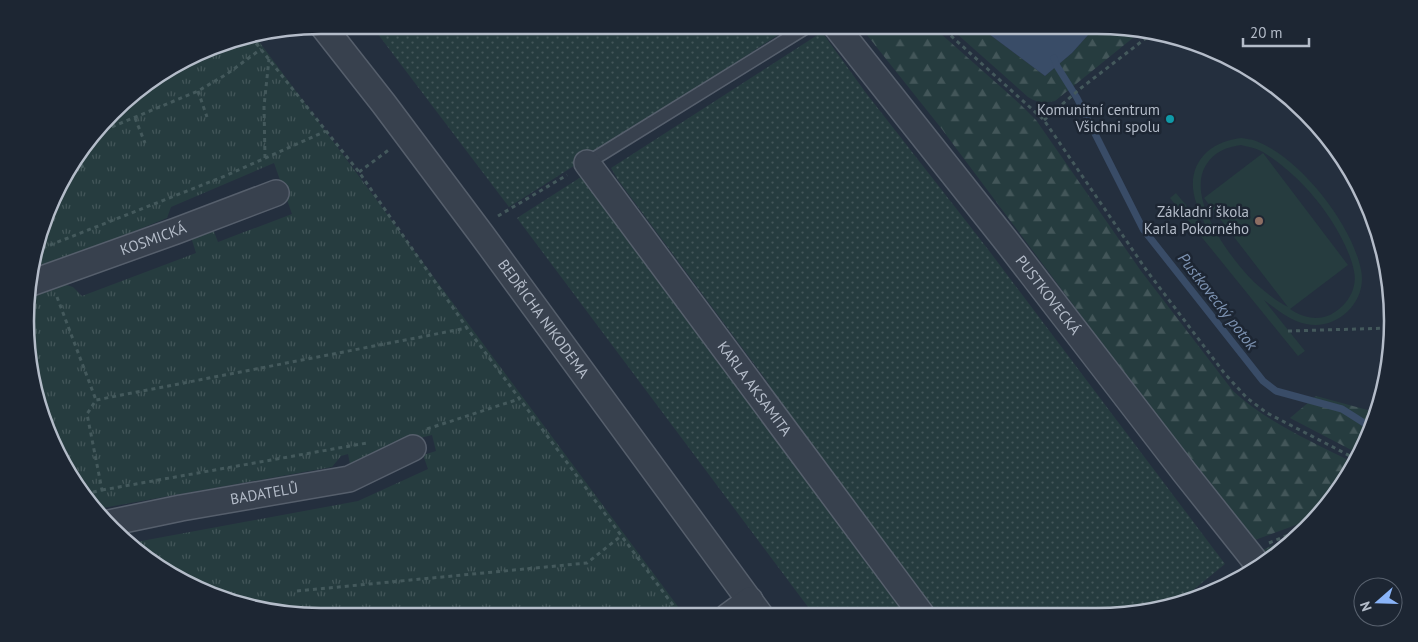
<svg xmlns="http://www.w3.org/2000/svg" width="1418" height="642" font-family="'PT Sans',sans-serif">
  <style>
    .grass { fill: url(#grass-tufts) }
    .forest { fill: url(#forest-firs) }
    .park { fill: #263c3f; fill-rule: evenodd }
    .garden { fill: url(#garden-dots) }
    .water { fill: #394c67 }
    .lines { fill: none; stroke-linecap: round; stroke-linejoin: round }
    .stream { stroke: #394c67; stroke-width: 7 }
    .lane-casing { stroke: #565f6c; stroke-width: 15 }
    .street-casing { stroke: #565f6c; stroke-width: 28 }
    .path { stroke: #44595c; stroke-width: 3; stroke-dasharray: 4 4; stroke-linecap: butt }
    .lane { stroke: #38414e; stroke-width: 12 }
    .street { stroke: #38414e; stroke-width: 25 }
    .culture-dot { fill: #0f9aa8; stroke: #1d2633; stroke-width: 2 }
    .education-dot { fill: #8d6e63; stroke: #1d2633; stroke-width: 2 }
    .labels { text-anchor: middle; stroke-width: 5; stroke-linejoin: round; paint-order: stroke }
    .poi-label { font-size: 15px; fill: #b4bcc9; stroke: #1d2633; text-anchor: end }
    .street-label { font-size: 15px; fill: #b4bcc9; stroke: #1d2633 }
    .water-label { font-size: 16px; font-style: italic; fill: #7c92b1; stroke: #1d2633 }
    .rim { fill: none; stroke: #b4bcc9; stroke-width: 2.5 }
  </style>
  <defs>
    <pattern id="grass-tufts" width="24" height="20" patternUnits="userSpaceOnUse" patternTransform="scale(1.25)"><rect width="24" height="20" fill="#263c3f"/><path d="M3 7l-1-3M5 7V3M7 7l1-3M15 17l-1-3M17 17v-4M19 17l1-3" fill="none" stroke="#435659"/></pattern>
    <pattern id="forest-firs" width="22" height="20" patternUnits="userSpaceOnUse" patternTransform="scale(1.25)"><rect width="22" height="20" fill="#263c3f"/><path d="M5 1l3.5 6h-7zM16 11l3.5 6h-7z" fill="#435659"/></pattern>
    <pattern id="garden-dots" width="8" height="8" patternUnits="userSpaceOnUse" patternTransform="scale(1.25)"><rect width="8" height="8" fill="#263c3f"/><path d="M2 2h.1M6 6h.1" fill="none" stroke="#435659" stroke-width="1.8" stroke-linecap="round"/></pattern>
  </defs>
  <rect width="100%" height="100%" fill="#242f3e"/>
  <path class="grass" d="M255 36 685 616 321 617 208 595 126 544 113 528 128 531 136 542 358 501 428 469 423 455 436 451 432 435 392 445 350 464 348 454 341 456 332 467 97 509 65 469 31 378V298L63 284 73 287 82 296 196 253 191 237 213 229 218 242 292 214 274 163 171 207 167 218 31 273V264L65 173 126 98 226 41Z"/>
  <g class="forest">
    <path d="M859 25H931L1021 105 1036 120 1141 271 1233 391C1268 423 1311 441 1354 463L1332 501 1315 518 1255 540 1145 401 941 128Z"/>
    <path d="M947 25H977L1045 76 1072 53 1097 25 1139 33 1055 101C1045 103 1037 103 1028 97Z"/>
    <path d="M1316 396 1375 412 1371 434 1359 454 1290 418Z"/>
  </g>
  <path class="park" d="M1241 138C1246 139 1251 139 1256 141 1300 158 1352 224 1361 270 1368 301 1337 331 1306 324 1290 321 1276 309 1264 300L1305 351 1298 356 1170 198 1176 193 1208 232C1203 218 1194 203 1193 188 1191 158 1214 141 1241 138ZM1241 145C1249 147 1256 148 1263 152 1279 162 1294 175 1307 189 1325 208 1349 244 1354 271 1358 290 1346 307 1330 315 1316 321 1302 317 1290 309L1348 265 1263 153 1204 198 1288 307C1276 301 1264 291 1254 282 1231 259 1185 198 1206 165 1214 152 1226 147 1241 145Z"/>
  <g class="garden">
    <path d="M371 25H793L702 85 509 207Z"/>
    <path d="M822 32 866 93 987 248 1225 564 1176 604 1136 614 931 615 762 390 769 384 618 180 611 168Z"/>
    <path d="M584 175 786 452 824 505 891 587 912 615H814L517 218Z"/>
    <path d="M1297 536 1277 556 1271 559 1263 550 1273 545Z"/>
  </g>
  <path class="water" d="M977 25H1097L1072 53 1045 76Z"/>
  <g class="lines">
    <path class="stream" d="M1054 58 1057 66 1077 98 1143 229 1263 381 1276 391 1342 409 1372 428"/>
    <defs>
      <path id="lane" d="M587 163 810 25"/>
      <g id="street">
        <path id="s1" d="M322 25 384 104 482 235 761 616"/>
        <path id="s2" d="M835 25 1007 242 1185 473 1259 566"/>
        <path id="s3" d="M587 163 922 615"/>
        <path id="s4" d="M31 283 176 231 276 193"/>
        <path id="s5" d="M109 523 181 508 349 479 413 448"/>
        <path d="M728 616 750 600"/>
      </g>
    </defs>
    <use href="#lane" class="lane-casing"/>
    <use href="#street" class="street-casing"/>
    <g class="path">
      <path d="M939 25 1044 120 1147 271 1225 374 1247 398 1267 413 1356 459"/>
      <path d="M251 37 359 172 467 328 681 616"/>
      <path d="M198 91 207 117"/>
      <path d="M135 118 145 143"/>
      <path d="M1044 120 1081 88 1150 35"/>
      <path d="M1313 122 1329 151H1332"/>
      <path d="M97 133 198 91 227 74 261 49"/>
      <path d="M78 157 83 168"/>
      <path d="M265 158 264 106 269 59"/>
      <path d="M359 172 390 149"/>
      <path d="M498 216 567 175"/>
      <path d="M35 251 225 176 326 131"/>
      <path d="M57 297 96 400"/>
      <path d="M1288 331 1392 328"/>
      <path d="M427 429 519 399"/>
      <path d="M102 490 367 443"/>
      <path d="M85 494 102 490 87 414 96 400 467 328"/>
      <path d="M1269 543 1305 528"/>
      <path d="M297 591 587 563 621 536"/>
      <path d="M1206 596 1235 573"/>
    </g>
    <use href="#lane" class="lane"/>
    <use href="#street" class="street"/>
  </g>
  <circle class="culture-dot" cx="1170" cy="119" r="5"/>
  <circle class="education-dot" cx="1259" cy="221" r="5"/>
  <g class="labels">
    <g class="poi-label">
      <text x="1160" y="115">Komunitní centrum<tspan x="1160" dy="17">Všichni spolu</tspan></text>
      <text x="1249" y="217">Základní škola<tspan x="1249" dy="17">Karla Pokorného</tspan></text>
    </g>
    <g class="street-label">
      <text dy="5" stroke="none"><textPath href="#s4" startOffset="130">KOSMICKÁ</textPath></text>
      <text dy="5" stroke="none"><textPath href="#s2" startOffset="344">PUSTKOVECKÁ</textPath></text>
      <text dy="5" stroke="none"><textPath href="#s1" startOffset="368">BEDŘICHA NIKODEMA</textPath></text>
      <text dy="5" stroke="none"><textPath href="#s3" startOffset="281">KARLA AKSAMITA</textPath></text>
      <text dy="5" stroke="none"><textPath href="#s5" startOffset="158">BADATELŮ</textPath></text>
    </g>
    <g class="water-label">
      <text transform="translate(1218 301) rotate(52)" y="6">Pustkovecký potok</text>
    </g>
  </g>
  <path d="M0 0H1418V642H0ZM321 34H1097A287 287 0 0 1 1384 321V321A287 287 0 0 1 1097 608H321A287 287 0 0 1 34 321V321A287 287 0 0 1 321 34Z" fill="#1d2633" fill-rule="evenodd"/>
  <path class="rim" d="M321 34H1097A287 287 0 0 1 1384 321V321A287 287 0 0 1 1097 608H321A287 287 0 0 1 34 321V321A287 287 0 0 1 321 34Z"/>
  <g transform="translate(1378 602) rotate(250)"><circle r="24" fill="#1d2633" stroke="#59626f"/>
  <path d="M0-4L9 19L0 12L-9 19Z" fill="#8ab4f8"/>
  <text y="-8" font-size="14" font-weight="bold" text-anchor="middle" fill="#b4bcc9">N</text>
  </g>
  <path d="M1243 38v8h66v-8" fill="none" stroke="#b4bcc9" stroke-width="2.5"/>
  <text x="1250" y="38" font-size="15" fill="#b4bcc9" stroke="#1d2633" stroke-width="4" paint-order="stroke">20 m</text>
</svg>
